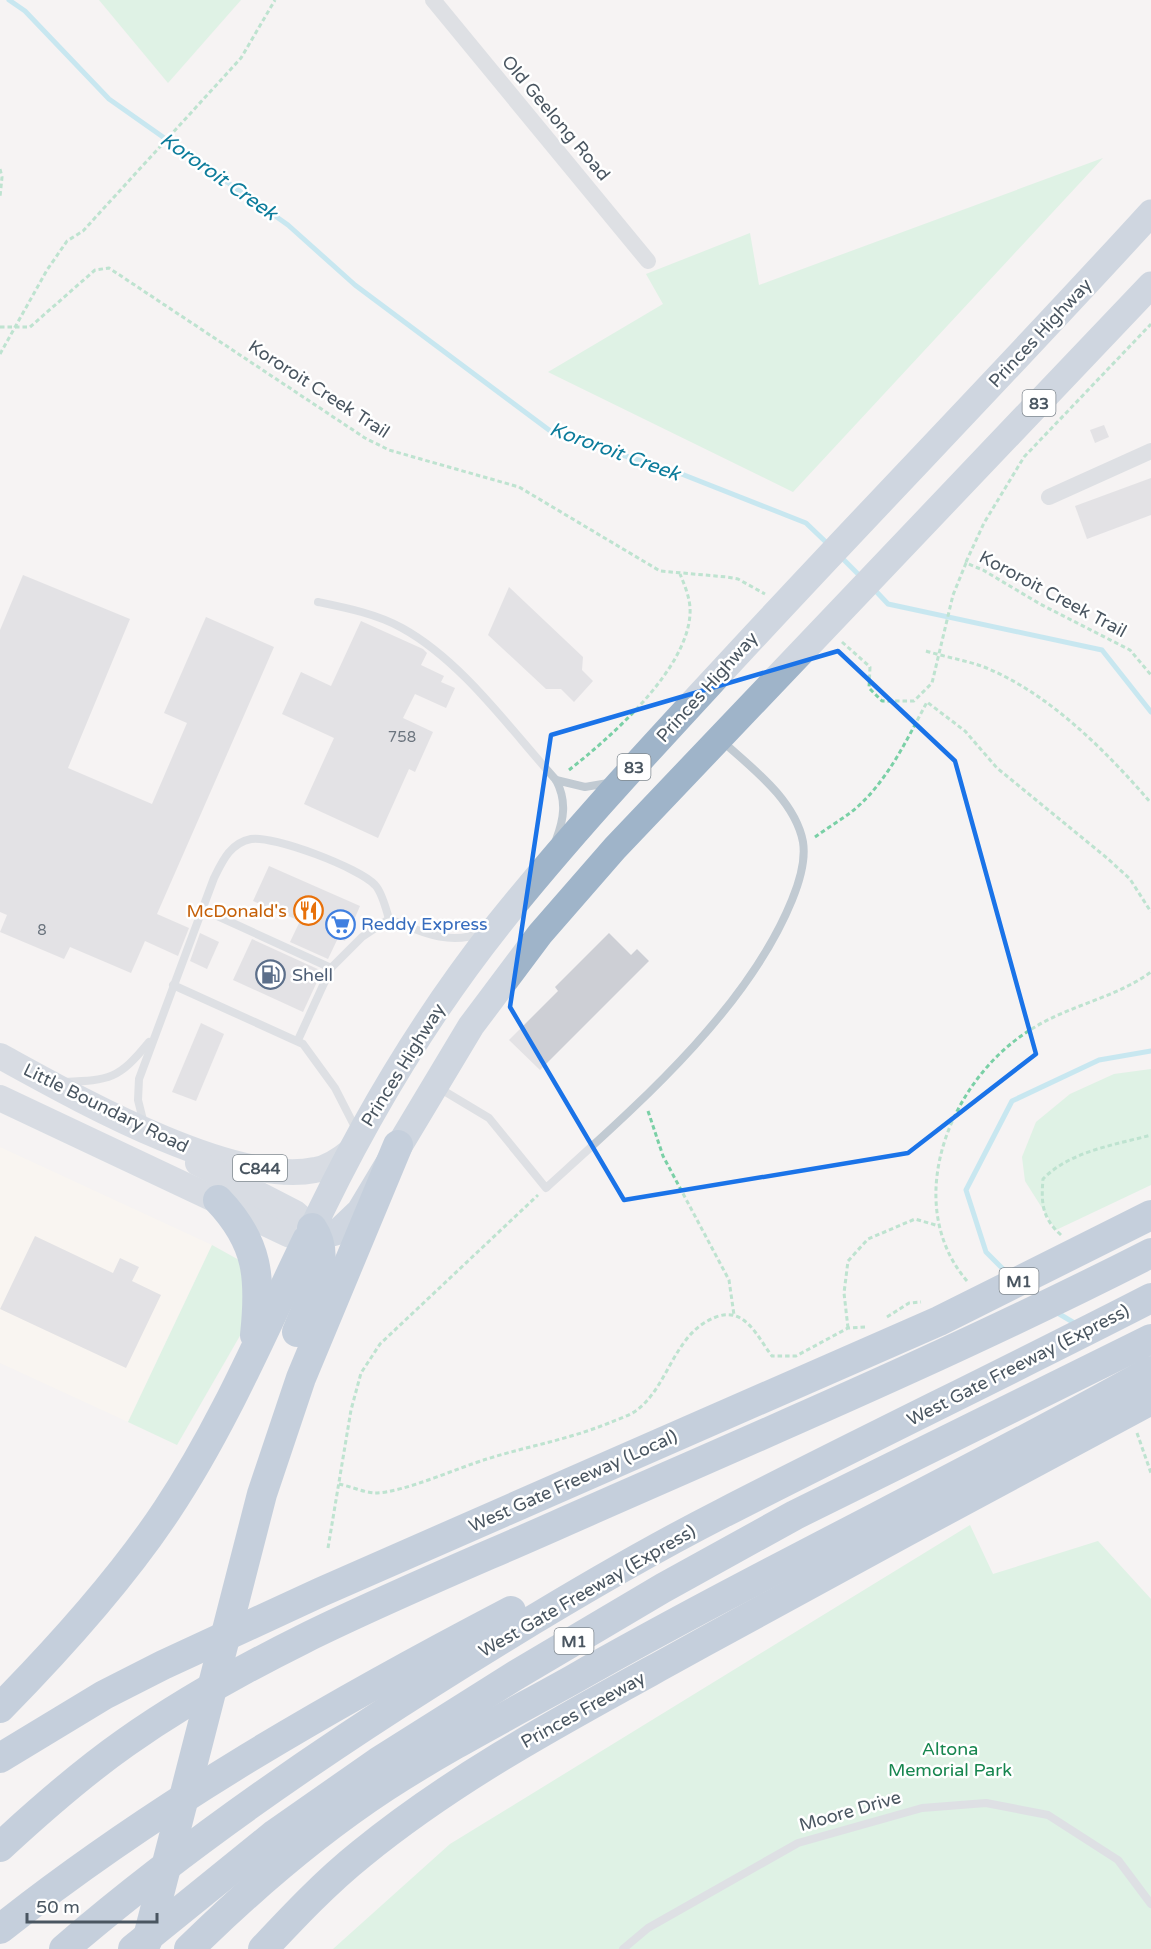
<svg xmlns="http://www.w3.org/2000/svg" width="1151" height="1949" font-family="'Varela Round',sans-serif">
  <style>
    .commercial { fill: #fdf9ef }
    .green { fill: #c3f1d5 }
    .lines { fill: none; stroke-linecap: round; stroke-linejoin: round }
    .stream { stroke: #90daee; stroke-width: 5 }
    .building { fill: #cdcfd5 }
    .path { stroke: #7ad0a6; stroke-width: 3; stroke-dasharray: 4.5 3; stroke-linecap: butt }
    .service { stroke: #c1cad2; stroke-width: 8 }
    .minor { stroke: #c1cad2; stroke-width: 16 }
    .primary { stroke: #b3c2d1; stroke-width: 26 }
    .trunk { stroke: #9fb4c9; stroke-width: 27 }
    .motorway { stroke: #8ba5c1; stroke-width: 30 }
    .marked { fill: none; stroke: #1a73e8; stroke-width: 4.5; stroke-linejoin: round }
    .labels { text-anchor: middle; stroke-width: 5; stroke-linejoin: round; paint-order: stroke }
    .number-label { font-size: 15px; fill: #6b747e }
    .shield { fill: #fff; stroke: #808990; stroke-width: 1.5 }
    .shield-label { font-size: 16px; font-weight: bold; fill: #4a5661 }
    .street-label { font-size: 18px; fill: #4a5661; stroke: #fff }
    .food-label { font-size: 18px; fill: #c56008; stroke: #fff; text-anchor: end }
    .shop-label { font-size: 18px; fill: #366cbe; stroke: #fff; text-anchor: start }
    .service-label { font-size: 18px; fill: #4e5e75; stroke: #fff; text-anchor: start }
    .park-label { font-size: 18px; fill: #17864f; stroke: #fff }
    .water-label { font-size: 20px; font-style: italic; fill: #0c7c9b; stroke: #fff }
  </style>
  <rect width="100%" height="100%" fill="#f5f3f3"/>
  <path class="commercial" d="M0 1147 212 1245 128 1422 0 1363Z"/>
  <g class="green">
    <path d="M99 0H241L168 83Z"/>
    <path d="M1103 158 793 492 548 372 663 304 646 274 750 233 759 285Z"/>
    <path d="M1151 1069V1185L1056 1230 1025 1181 1022 1157 1036 1122 1070 1094 1114 1074Z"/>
    <path d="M212 1245 248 1265 245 1327 177 1445 128 1422Z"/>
    <path d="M970 1525 993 1574 1098 1541 1151 1599V1949H333L450 1844Z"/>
  </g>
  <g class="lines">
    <g class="stream">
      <path d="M9 0 25 11 109 99 288 225 355 285 553 433 679 473 806 523 829 545"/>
      <path d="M840 556 861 577"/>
      <path d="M872 587 888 604 1102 650 1151 712"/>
      <path d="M1009 1275 986 1252 966 1190 1012 1101 1099 1060 1151 1051"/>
      <path d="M1056 1312 1076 1324"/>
    </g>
  </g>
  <g class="building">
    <path d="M1104 425 1109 437 1095 443 1090 430Z"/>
    <path d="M1151 478V515L1087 539 1075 506Z"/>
    <path d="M23 575 130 619 68 768 152 804 187 723 164 713 206 617 274 647 157 914 189 928 178 956 145 941 131 973 70 947 64 959 0 932 7 915 0 912V630Z"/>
    <path d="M509 587 583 657 582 670 593 681 574 702 561 689H546L488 635Z"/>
    <path d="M361 621 423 649 427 653 421 665 444 676 441 682 455 688 446 708 415 694 403 718 433 732 415 772 409 769 378 838 304 804 334 738 282 714 301 672 331 686Z"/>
    <path d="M269 866 360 906 345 941 338 938 328 959 290 942 300 921 253 901Z"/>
    <path d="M200 933 219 942 207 969 190 961Z"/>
    <path d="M609 933 631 955 637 949 649 961 540 1070 509 1040 558 991 555 987Z"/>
    <path d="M252 939 322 971 303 1012 233 980Z"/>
    <path d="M201 1023 224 1034 196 1101 172 1092Z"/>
    <path d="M35 1236 113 1273 120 1258 139 1267 132 1281 161 1295 126 1368 0 1309Z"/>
  </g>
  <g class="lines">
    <g class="path">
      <path d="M0 169 2 177 0 197"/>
      <path d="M0 327H30L95 270 109 268 365 438 389 450 519 487 660 571 727 577 738 579 765 594"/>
      <path d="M0 354 47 270 67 241 83 231 241 58 275 0"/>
      <path d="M966 562 984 523 1024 457 1151 324"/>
      <path d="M842 642 870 667 869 688 882 701H914L932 683 953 595 966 563 983 570 1040 604 1130 650 1151 675"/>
      <path d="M926 651C945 657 965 660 984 667 1049 693 1106 751 1151 803"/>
      <path d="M569 770C611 737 687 670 690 614 691 600 685 586 680 574"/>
      <path d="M815 837C826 829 839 821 850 813 886 785 906 741 927 702L965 731 997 768 1107 858 1130 879 1151 912"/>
      <path d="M648 1111 663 1156 729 1280 734 1315"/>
      <path d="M1061 1235C1042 1218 1041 1203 1043 1179 1070 1151 1115 1145 1151 1135"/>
      <path d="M967 1281C899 1201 952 1075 1035 1027 1071 1005 1117 997 1151 972"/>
      <path d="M887 1317 909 1303 921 1302"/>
      <path d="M848 1328 844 1293 848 1261 868 1239 915 1219 939 1226"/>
      <path d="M1137 1433 1151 1473"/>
      <path d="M339 1484C349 1486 363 1492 374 1493 403 1493 457 1468 487 1459 528 1446 567 1440 609 1423 618 1419 629 1416 637 1410 670 1385 674 1330 719 1316 746 1308 758 1338 772 1356H796L848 1328 865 1327"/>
      <path d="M328 1548 351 1410 361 1373 380 1344 538 1195"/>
    </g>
    <g class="service">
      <path d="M318 602C347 608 377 614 402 628 462 661 510 729 556 780 567 801 564 819 556 840"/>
      <path d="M556 780 585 787 608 783"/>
      <path d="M202 909 331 968"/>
      <path d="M173 985 303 1044 335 1088 357 1131"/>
      <path d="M298 1040 331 968 362 937 389 919"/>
      <path d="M63 1082C110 1080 118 1080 149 1042"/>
      <path d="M439 1088 489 1118 546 1188C634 1108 747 1011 792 900 799 883 806 861 803 842 795 800 752 768 722 741"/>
      <path d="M144 1124 138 1100 139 1079 214 878C222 862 230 843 251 839 273 835 360 868 375 885 382 892 386 909 389 919 420 931 448 946 481 933"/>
      <path d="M623 1949 648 1928 798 1843 922 1808 986 1803 1048 1815 1118 1860 1151 1904"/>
    </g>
    <g class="minor">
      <path d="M433 0 648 261"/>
      <path d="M1049 497 1151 451"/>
    </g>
    <g class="primary">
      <path d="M0 1056C73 1096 232 1187 315 1170 329 1168 340 1160 351 1151"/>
      <path d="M0 1098 288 1234 307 1240"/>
      <path d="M198 1163 295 1213 312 1228"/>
    </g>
    <path class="trunk" d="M1151 213C1006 372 856 525 711 683 638 762 565 841 498 925 422 1021 359 1128 307 1240L339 1231 360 1211 471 1026 540 934 615 848 1151 285"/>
    <g class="motorway">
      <path d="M218 1200C259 1243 261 1279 255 1335"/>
      <path d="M297 1332C309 1301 334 1260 312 1228"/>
      <path d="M0 1708C60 1647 120 1581 167 1510 223 1426 263 1331 307 1240"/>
      <path d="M0 1758 104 1695 163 1665 321 1592 939 1321 1151 1215"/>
      <path d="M0 1847C40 1810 81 1774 125 1743 257 1650 410 1590 557 1525 756 1437 957 1352 1151 1253"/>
      <path d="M0 1929C158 1804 333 1704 511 1611"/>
      <path d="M147 1941 262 1494 301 1378 398 1145"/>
      <path d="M64 1949C179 1850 303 1764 431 1683 526 1623 623 1564 723 1513 865 1440 1009 1371 1151 1298"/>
      <path d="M133 1949 275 1834 378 1762 516 1675 663 1588 795 1515 1151 1339"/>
      <path d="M189 1949C249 1890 315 1833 385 1787 445 1748 509 1715 572 1680 762 1572 960 1478 1151 1371"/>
      <path d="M263 1949C294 1916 326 1882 361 1854 465 1769 585 1708 702 1643 851 1561 1001 1480 1151 1400"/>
    </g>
  </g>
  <path d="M0 0H1151V1949H0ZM838 651 955 761 1036 1054 908 1153 624 1200 510 1007 551 735Z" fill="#f5f3f3" fill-opacity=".55" fill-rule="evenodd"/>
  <path class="marked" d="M838 651 955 761 1036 1054 908 1153 624 1200 510 1007 551 735Z"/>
  <defs>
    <symbol id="restaurant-ring" viewBox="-11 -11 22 22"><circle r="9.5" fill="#fff" stroke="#e8710a" stroke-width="1.5"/><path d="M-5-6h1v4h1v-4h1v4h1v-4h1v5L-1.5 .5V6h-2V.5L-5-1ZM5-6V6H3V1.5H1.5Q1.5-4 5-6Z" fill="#e8710a"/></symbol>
    <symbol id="supermarket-ring" viewBox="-11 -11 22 22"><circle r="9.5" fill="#fff" stroke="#3f7fe0" stroke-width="1.5"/><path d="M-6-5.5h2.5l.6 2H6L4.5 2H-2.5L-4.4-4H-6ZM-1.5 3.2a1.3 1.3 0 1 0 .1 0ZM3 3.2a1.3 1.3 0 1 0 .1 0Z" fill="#3f7fe0"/></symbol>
    <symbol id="fuel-ring" viewBox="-11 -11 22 22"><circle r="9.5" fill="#fff" stroke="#5c6f8a" stroke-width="1.5"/><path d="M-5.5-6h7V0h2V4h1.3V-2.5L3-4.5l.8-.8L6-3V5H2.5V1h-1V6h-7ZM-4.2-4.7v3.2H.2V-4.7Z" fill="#5c6f8a"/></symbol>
  </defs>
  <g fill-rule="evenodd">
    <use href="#restaurant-ring" x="292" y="894" width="33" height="33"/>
    <use href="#supermarket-ring" x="324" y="908" width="33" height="33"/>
    <use href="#fuel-ring" x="254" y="958" width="33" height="33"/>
  </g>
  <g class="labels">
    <g class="number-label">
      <text x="402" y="742">758</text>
      <text x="42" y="935">8</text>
    </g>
    <g class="shield">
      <rect x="1022.5" y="390" width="33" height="26" rx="4.5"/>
      <rect x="617.5" y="754" width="33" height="26" rx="4.5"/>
      <rect x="233" y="1155" width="54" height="26" rx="4.5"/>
      <rect x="999.5" y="1268" width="39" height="26" rx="4.5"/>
      <rect x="554.5" y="1628" width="39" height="26" rx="4.5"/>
    </g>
    <g class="shield-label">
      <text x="1039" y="409">83</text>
      <text x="634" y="773">83</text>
      <text x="260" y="1174">C844</text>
      <text x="1019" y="1287">M1</text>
      <text x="574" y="1647">M1</text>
    </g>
    <g class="street-label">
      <text transform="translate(556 118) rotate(50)" y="6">Old Geelong Road</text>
      <text transform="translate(1040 333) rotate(-47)" y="6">Princes Highway</text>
      <text transform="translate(319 389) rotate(33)" y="6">Kororoit Creek Trail</text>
      <text transform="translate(1053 594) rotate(28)" y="6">Kororoit Creek Trail</text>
      <text transform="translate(707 687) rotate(-48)" y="6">Princes Highway</text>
      <text transform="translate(403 1065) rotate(-58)" y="6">Princes Highway</text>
      <text transform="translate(106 1108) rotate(26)" y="6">Little Boundary Road</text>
      <text transform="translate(1018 1365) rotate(-27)" y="6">West Gate Freeway (Express)</text>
      <text transform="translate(573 1481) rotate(-24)" y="6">West Gate Freeway (Local)</text>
      <text transform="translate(587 1591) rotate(-30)" y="6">West Gate Freeway (Express)</text>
      <text transform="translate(583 1710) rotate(-29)" y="6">Princes Freeway</text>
      <text transform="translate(850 1811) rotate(-16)" y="6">Moore Drive</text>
    </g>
    <g class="food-label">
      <text x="287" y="917">McDonald's</text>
    </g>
    <g class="shop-label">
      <text x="361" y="930">Reddy Express</text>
    </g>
    <g class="service-label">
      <text x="292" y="981">Shell</text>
    </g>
    <g class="park-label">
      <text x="950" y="1755">Altona<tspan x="950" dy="21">Memorial Park</tspan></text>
    </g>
    <g class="water-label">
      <text transform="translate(219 176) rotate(35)" y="7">Kororoit Creek</text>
      <text transform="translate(615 451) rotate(20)" y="7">Kororoit Creek</text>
    </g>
  </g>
  <path d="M27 1913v9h130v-9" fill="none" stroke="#4a5661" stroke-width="3"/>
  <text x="36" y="1913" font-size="18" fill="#4a5661" stroke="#ffffff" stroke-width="4.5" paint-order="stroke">50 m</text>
</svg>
